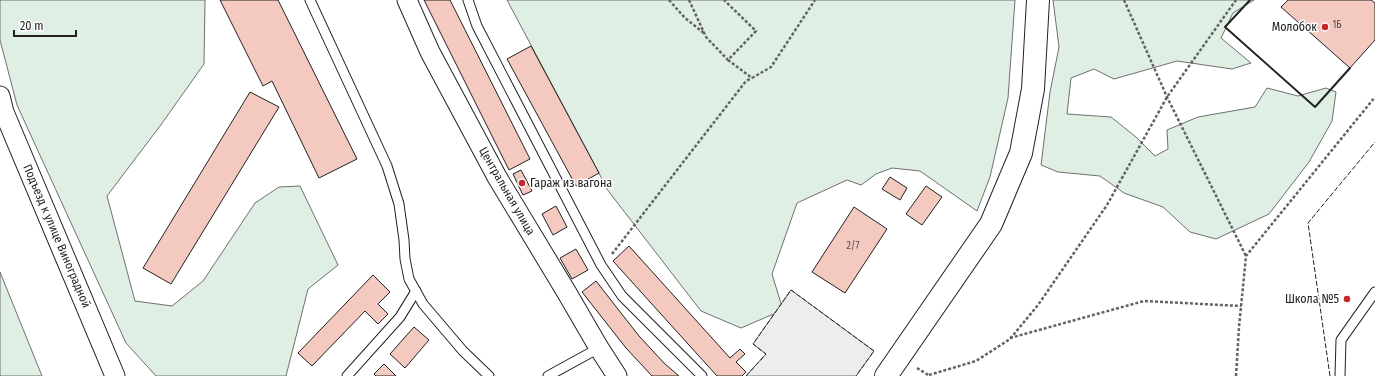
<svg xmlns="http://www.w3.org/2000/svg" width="1375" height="376" font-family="'Fira Sans Condensed',sans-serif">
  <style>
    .green { fill: #e0efe3; stroke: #6f6f6f }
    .parking { fill: #ededed; stroke: #6f6f6f }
    .building { fill: #f3c9c0; stroke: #222 }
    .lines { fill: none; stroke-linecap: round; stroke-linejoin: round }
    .service-casing { stroke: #222; stroke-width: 11 }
    .minor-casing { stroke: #222; stroke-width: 21 }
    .tertiary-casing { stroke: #222; stroke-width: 24 }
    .path { stroke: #646464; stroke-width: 2.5; stroke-dasharray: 3 2; stroke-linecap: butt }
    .service { stroke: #fff; stroke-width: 9 }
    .minor { stroke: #fff; stroke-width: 19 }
    .tertiary { stroke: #fff; stroke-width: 22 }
    .fence { stroke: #222; stroke-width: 1; stroke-dasharray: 5 2; stroke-linecap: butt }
    .wall { stroke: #222; stroke-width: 2 }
    .poi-dot { fill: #c62828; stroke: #fff; stroke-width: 1.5 }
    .labels { text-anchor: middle; stroke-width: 3; stroke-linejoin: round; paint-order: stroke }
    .number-label { font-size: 10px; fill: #564c4a }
    .poi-label { font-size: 12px; fill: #222; stroke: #fff; text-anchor: end }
    .street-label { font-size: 12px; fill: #222; stroke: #fff }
  </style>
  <rect width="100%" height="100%" fill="#fff"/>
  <g class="green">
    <path d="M0 0H205L204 64 160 126 107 196 135 301 172 306 203 281 255 203 279 187 300 186 338 265 308 289 286 376H156L126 343 17 105 0 40Z"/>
    <path d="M507 0H1015L1008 98 990 177 977 211 920 171 892 168 876 174 861 185 847 180 797 203 772 274 783 310 741 328 701 311 606 188 599 173Z"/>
    <path d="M1053 0H1254L1233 13 1221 38 1251 63 1232 69 1177 61 1114 79 1094 69 1071 78 1067 114 1111 117 1136 137 1155 156 1168 149 1167 130 1198 117 1255 107 1267 88 1298 96 1326 88 1336 92 1332 121 1309 162 1269 214 1216 239 1190 232 1163 207 1124 193 1100 176 1058 172 1041 165 1050 92 1059 47Z"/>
    <path d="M0 272 42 376H0Z"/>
  </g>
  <path class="parking" d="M791 290 874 351 856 376H746L766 354 753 344Z"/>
  <g class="building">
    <path d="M220 0H278L357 159 319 178 272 81 263 86Z"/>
    <path d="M424 0H450L530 159 509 170Z"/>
    <path d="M1288 0H1371L1375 3V40L1350 68 1281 7Z"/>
    <path d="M531 46 599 173 576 186 507 59Z"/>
    <path d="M250 92 279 107 171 284 143 268Z"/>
    <path d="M521 170 532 191 523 195 513 174Z"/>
    <path d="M890 177 907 188 900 200 882 189Z"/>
    <path d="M926 186 942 197 922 225 906 214Z"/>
    <path d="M556 206 567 227 553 235 542 214Z"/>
    <path d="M854 207 887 229 845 293 812 272Z"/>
    <path d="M629 246 730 358 740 349 745 354 736 362 746 372 742 376H717L613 261Z"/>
    <path d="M576 249 588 270 572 279 560 258Z"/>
    <path d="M373 275 390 292 378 304 388 314 378 324 365 311 312 366 298 353Z"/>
    <path d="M596 281 639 336 664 363 679 376H652L626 348 582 292Z"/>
    <path d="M414 327 429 340 405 368 390 354Z"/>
    <path d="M384 364 396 376H376L374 374Z"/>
  </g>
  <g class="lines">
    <defs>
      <g id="service">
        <path d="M310 0 387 166 399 204 404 240 405 259 409 279 423 304 463 351 489 376"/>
        <path d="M468 0 477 26 601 265 622 296 702 376"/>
        <path d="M347 376 400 317 416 291"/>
        <path d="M548 376 599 348"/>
        <path d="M1340 376 1341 340 1375 292"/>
      </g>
      <g id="minor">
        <path d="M407 0 430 52 497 177 567 293 599 348 617 376"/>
        <path d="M0 96 4 112 115 376"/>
      </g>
      <path id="tertiary" d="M886 376 991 224 1021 153 1033 89 1038 0"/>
    </defs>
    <use href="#service" class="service-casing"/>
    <use href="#minor" class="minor-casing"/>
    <use href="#tertiary" class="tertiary-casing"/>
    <g class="path">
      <path d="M669 0 685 18 705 34"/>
      <path d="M689 0 706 37 728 60 756 31 724 0"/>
      <path d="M1124 0 1167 97 1246 256"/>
      <path d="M728 60 752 78 771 67 815 0"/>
      <path d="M612 254 746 81 752 78"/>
      <path d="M1010 338 1144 301 1241 306"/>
      <path d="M917 368 930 376"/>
      <path d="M929 375 976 361 1010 339 1038 305 1107 205 1167 97 1236 0"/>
      <path d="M1236 376 1239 327 1246 256 1375 97"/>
    </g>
    <use href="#service" class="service"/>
    <use href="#minor" class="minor"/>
    <use href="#tertiary" class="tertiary"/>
    <g class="fence">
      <path d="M746 376 766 354 753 344 791 290 874 351 856 376"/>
      <path d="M1330 376 1308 223 1375 142"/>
    </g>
    <path class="wall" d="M1250 0 1225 27 1315 107 1350 68"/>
  </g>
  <g class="poi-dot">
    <circle cx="1325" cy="27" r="4"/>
    <circle cx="522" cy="183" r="4"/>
    <circle cx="1347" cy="299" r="4"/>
  </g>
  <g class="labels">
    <g class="number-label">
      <text x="1337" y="28">1Б</text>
      <text x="853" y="249">2/7</text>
    </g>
    <g class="poi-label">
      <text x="1317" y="31">Молобок</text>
      <text x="530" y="187" text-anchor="start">Гараж из вагона</text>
      <text x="1339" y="303">Школа №5</text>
    </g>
    <g class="street-label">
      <text transform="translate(507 191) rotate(60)" y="4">Центральная улица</text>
      <text transform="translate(57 236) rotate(67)" y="4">Подъезд к улице Виноградной</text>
    </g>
  </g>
  <path d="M14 30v6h62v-6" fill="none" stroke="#222222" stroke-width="2"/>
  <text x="20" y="30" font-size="12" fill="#222222" stroke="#ffffff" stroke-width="3" paint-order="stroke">20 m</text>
</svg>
